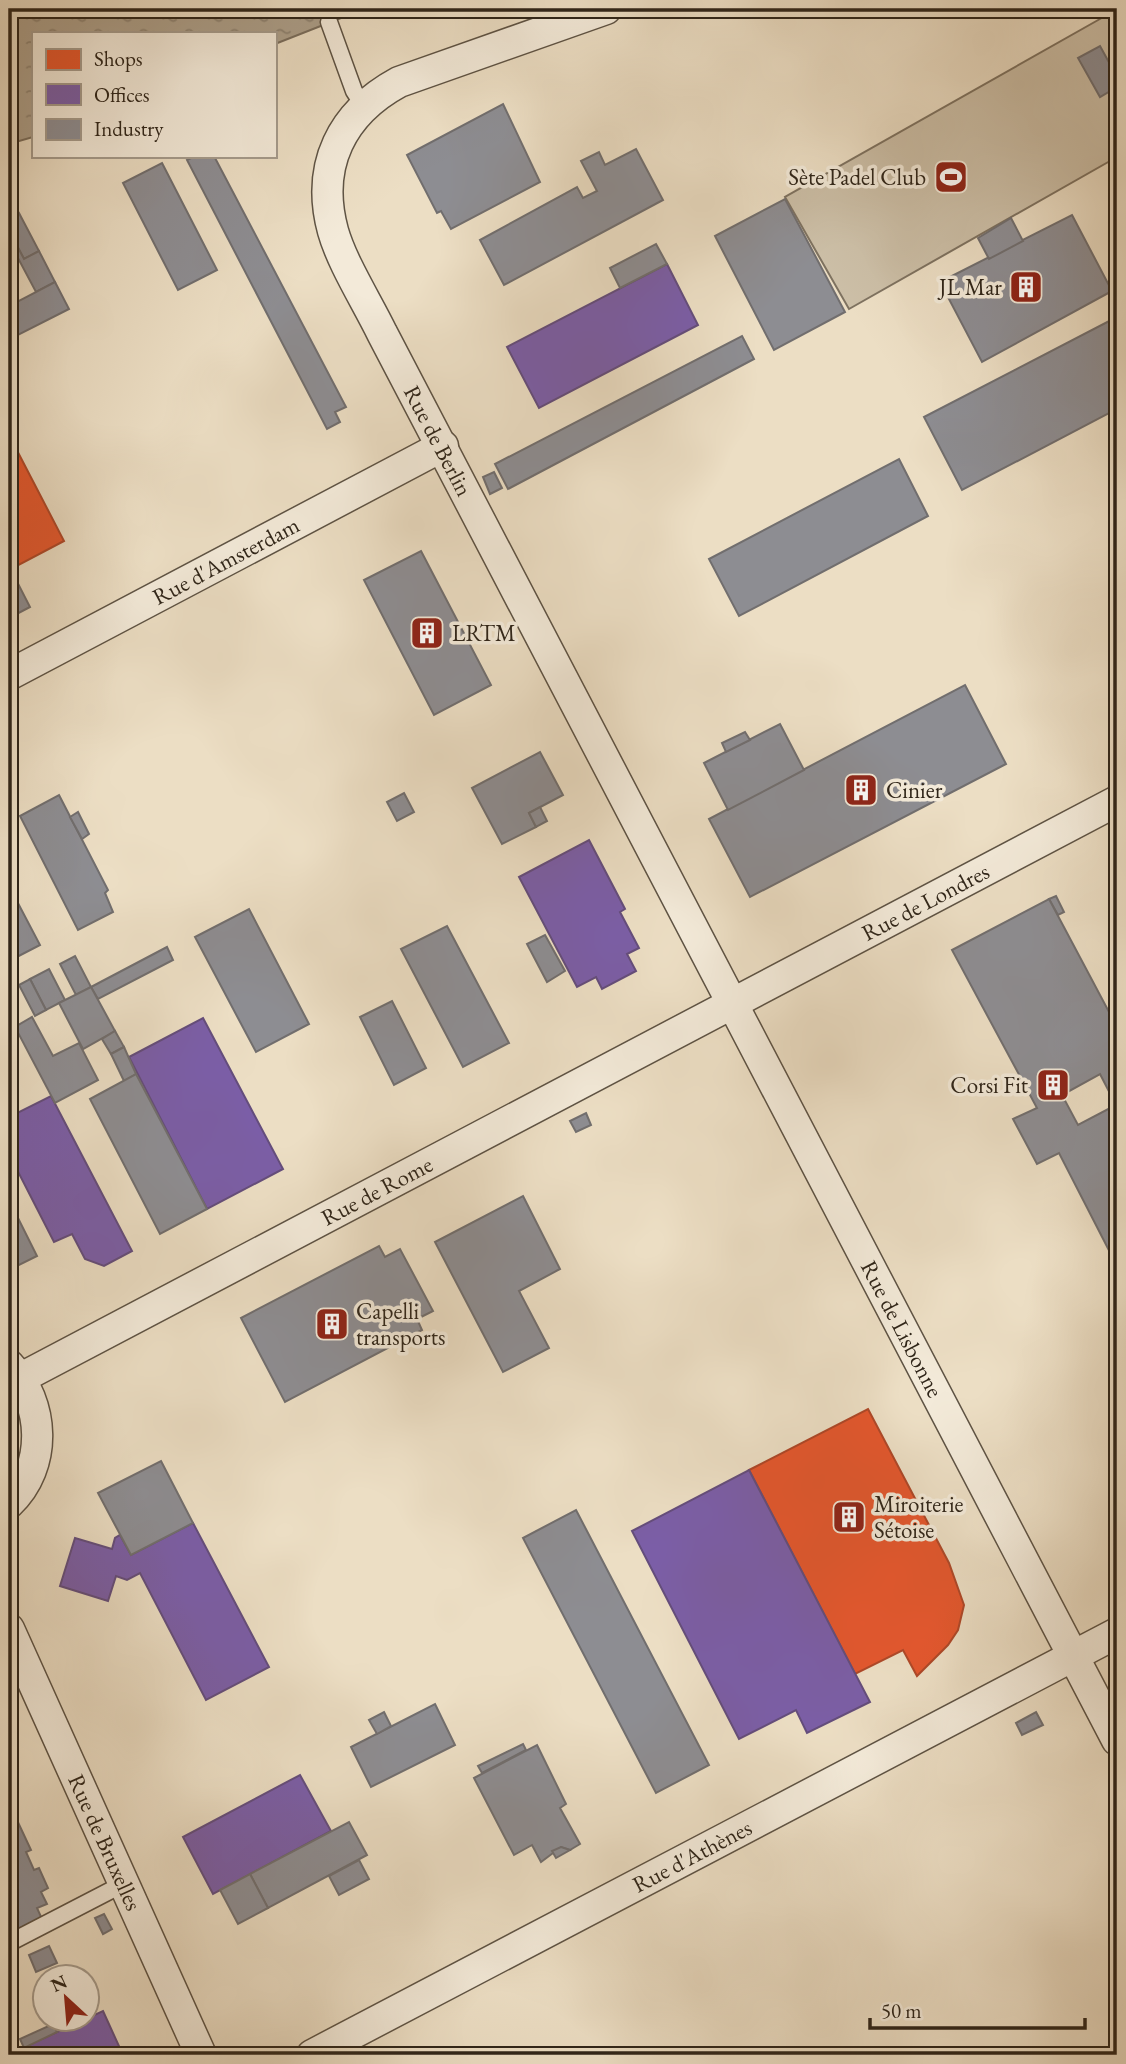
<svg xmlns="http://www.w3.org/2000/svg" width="1126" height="2064" font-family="'EB Garamond',serif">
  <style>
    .green { fill: #ccbfa7; stroke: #7e7260; stroke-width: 2 }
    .water { fill: url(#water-ripples); stroke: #7a6e5d; stroke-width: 2 }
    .shops { fill: #e4572e; stroke: #ae4828; stroke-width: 2 }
    .offices { fill: #7b5ea7; stroke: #644d7c; stroke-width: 2 }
    .industry { fill: #8d8d92; stroke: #716e6e; stroke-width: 2; fill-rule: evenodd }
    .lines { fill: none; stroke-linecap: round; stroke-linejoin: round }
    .lane-casing { stroke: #5e5344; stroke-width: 19 }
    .street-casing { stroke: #5e5344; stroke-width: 33 }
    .lane { stroke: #f3ead9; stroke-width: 16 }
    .street { stroke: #f3ead9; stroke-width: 30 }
    .labels { text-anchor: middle; stroke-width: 7; stroke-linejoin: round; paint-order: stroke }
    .poi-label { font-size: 23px; fill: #2f2519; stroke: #f3ead9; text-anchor: start }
    .street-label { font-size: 23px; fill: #2f2519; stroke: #f3ead9 }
  </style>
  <defs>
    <pattern id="water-ripples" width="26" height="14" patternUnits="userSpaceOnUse" patternTransform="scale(1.75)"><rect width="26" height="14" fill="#ac9f8a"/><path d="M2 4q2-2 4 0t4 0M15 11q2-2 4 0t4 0" fill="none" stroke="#8c8170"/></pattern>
  </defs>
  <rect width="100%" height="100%" fill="#ecdec4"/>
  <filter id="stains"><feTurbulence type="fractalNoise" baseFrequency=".00286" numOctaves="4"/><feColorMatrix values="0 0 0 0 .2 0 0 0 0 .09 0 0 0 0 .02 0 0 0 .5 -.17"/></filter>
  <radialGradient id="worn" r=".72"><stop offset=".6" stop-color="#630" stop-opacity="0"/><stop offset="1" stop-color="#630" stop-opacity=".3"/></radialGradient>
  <path class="green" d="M1107 15 1117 33V157L849 309 785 197Z"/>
  <path class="water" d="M9 9H384L341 18 275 44V33H33V137L9 144Z"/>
  <g class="shops">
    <path d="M9 435 64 541 11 569 9 566Z"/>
    <path d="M868 1409 949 1563 964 1605 958 1630 948 1645 917 1676 903 1650 855 1674 749 1470Z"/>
  </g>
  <g class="offices">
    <path d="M667 264 698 325 539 408 507 347Z"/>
    <path d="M589 840 625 909 620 912 639 948 627 954 636 971 602 989 596 977 577 987 519 877Z"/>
    <path d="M203 1018 283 1169 207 1209 129 1057Z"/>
    <path d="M51 1096 132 1251 104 1266 85 1259 72 1234 54 1242 9 1154V1117Z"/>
    <path d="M749 1470 870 1702 807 1733 796 1710 739 1739 632 1531Z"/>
    <path d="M193 1523 269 1667 206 1700 140 1573 127 1580 116 1576 108 1601 60 1586 75 1538 112 1549 115 1538 120 1535 131 1555Z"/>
    <path d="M300 1775 331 1831 213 1894 183 1837Z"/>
    <path d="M103 2011 123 2055H9V2054Z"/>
  </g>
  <g class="industry">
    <path d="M1100 46 1117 77V87L1100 97 1078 58Z"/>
    <path d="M503 104 540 182 451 229 441 211 437 213 407 155Z"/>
    <path d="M636 149 663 200 504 285 480 240 577 187 583 198 597 191 581 161 599 152 605 165Z"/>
    <path d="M195 156H214L346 407 335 412 340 422 327 429 187 160Z"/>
    <path d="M162 163 217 270 178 290 123 183Z"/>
    <path d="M785 199 845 312 774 350 715 236Z"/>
    <path d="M19 213 39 251 24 259 14 240 9 243V219Z"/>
    <path d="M1072 215 1112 291 982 362 940 282Z"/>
    <path d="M1011 218 1023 241 989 259 978 238Z"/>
    <path d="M14 240 24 259 39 251 55 282 36 292 10 243Z"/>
    <path d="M656 244 667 264 620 288 610 268Z"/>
    <path d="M55 282 69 309 12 338 9 332V306Z"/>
    <path d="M1117 317V409L962 490 924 417Z"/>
    <path d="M742 336 754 359 508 489 495 464Z"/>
    <path d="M899 459 928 516 739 616 709 559Z"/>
    <path d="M494 472 502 488 490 494 483 477Z"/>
    <path d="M421 551 491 685 434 715 364 580Z"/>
    <path d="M9 566 30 607 9 618Z"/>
    <path d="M965 685 1006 764 750 897 709 819Z"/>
    <path d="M780 724 804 770 728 810 704 763Z"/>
    <path d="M745 732 750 740 726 752 722 743Z"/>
    <path d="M540 752 563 795 529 813 536 827 502 844 472 788Z"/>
    <path d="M404 793 414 812 397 821 387 802Z"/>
    <path d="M59 795 108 890 105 893 113 912 78 930 20 816Z"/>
    <path d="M540 807 547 821 536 827 529 813Z"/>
    <path d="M78 812 89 834 82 839 70 817Z"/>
    <path d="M9 886 40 945 9 961Z"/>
    <path d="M1056 896 1064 912 1058 915 1049 899Z"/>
    <path d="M1049 899 1117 1027V1266L1059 1153 1037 1164 1013 1119 1037 1108 952 950ZM1100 1074 1116 1105 1078 1125 1062 1095Z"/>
    <path d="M249 909 309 1024 256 1052 195 937Z"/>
    <path d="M447 926 509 1043 463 1067 401 949Z"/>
    <path d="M545 935 565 971 547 982 527 944Z"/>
    <path d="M167 947 173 960 98 999 91 987Z"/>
    <path d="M75 956 91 987 76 995 60 964Z"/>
    <path d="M49 969 65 1000 46 1010 30 979Z"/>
    <path d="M30 979 46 1010 35 1016 19 985Z"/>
    <path d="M91 987 115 1031 83 1049 59 1003Z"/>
    <path d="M392 1001 426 1068 394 1085 360 1017Z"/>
    <path d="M32 1017 53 1056 79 1043 98 1080 55 1103 15 1027Z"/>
    <path d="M115 1031 124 1047 111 1054 102 1039Z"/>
    <path d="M124 1047 136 1074 124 1081 111 1054Z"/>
    <path d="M136 1074 207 1209 160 1234 90 1099Z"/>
    <path d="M586 1113 591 1125 576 1132 570 1121Z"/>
    <path d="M523 1196 560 1269 519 1291 549 1348 503 1372 435 1242Z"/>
    <path d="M9 1200 37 1256 9 1270Z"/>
    <path d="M379 1246 385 1257 400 1249 433 1311 417 1319 422 1330 285 1402 241 1318Z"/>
    <path d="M161 1461 193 1523 131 1555 98 1493Z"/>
    <path d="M576 1510 709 1765 656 1793 523 1538Z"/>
    <path d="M435 1704 455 1745 371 1787 351 1747Z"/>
    <path d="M384 1712 391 1726 377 1734 369 1720Z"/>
    <path d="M1036 1712 1043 1725 1022 1735 1016 1723Z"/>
    <path d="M523 1744 526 1750 482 1773 478 1766Z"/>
    <path d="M537 1745 566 1804 560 1808 580 1844 570 1850 561 1847 541 1862 532 1845 514 1855 474 1778Z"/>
    <path d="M9 1803 31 1850 26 1852 34 1870 39 1868 48 1888 41 1892 47 1904 37 1908 42 1919 18 1929 11 1915 9 1916Z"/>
    <path d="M349 1822 367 1855 268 1908 250 1874Z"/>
    <path d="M561 1847 570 1850 556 1858 552 1851Z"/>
    <path d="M359 1860 369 1879 339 1895 329 1876Z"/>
    <path d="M250 1874 268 1908 238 1924 220 1890Z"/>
    <path d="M104 1914 112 1929 103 1934 95 1918Z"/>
    <path d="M11 1915 18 1929 9 1934V1916Z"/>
    <path d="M49 1946 57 1963 36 1972 29 1955Z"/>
    <path d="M53 2024 57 2032 24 2048 20 2039Z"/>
  </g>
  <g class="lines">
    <defs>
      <g id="lane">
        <path d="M329 22 354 91 363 105"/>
        <path d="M9 1943 125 1883"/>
      </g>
      <g id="street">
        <path id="s1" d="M606 9 399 82C342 113 315 165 333 231 342 263 367 302 382 333L1117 1740"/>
        <path id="s2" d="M9 675 443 446"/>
        <path d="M9 1365C45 1403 48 1466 9 1503"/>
        <path id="s3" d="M21 1378 1117 801"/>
        <path id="s4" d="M9 1629 201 2055"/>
        <path id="s5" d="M312 2055 1117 1633"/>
      </g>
    </defs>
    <use href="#lane" class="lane-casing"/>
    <use href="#street" class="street-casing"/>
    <use href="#lane" class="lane"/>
    <use href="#street" class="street"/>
  </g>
  <defs>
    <symbol id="stadium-square" viewBox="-11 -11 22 22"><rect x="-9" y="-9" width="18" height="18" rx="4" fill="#8f2418" stroke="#f3ead9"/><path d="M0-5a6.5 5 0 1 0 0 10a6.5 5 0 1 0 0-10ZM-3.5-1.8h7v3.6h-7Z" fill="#fff"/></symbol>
    <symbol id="building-square" viewBox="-11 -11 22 22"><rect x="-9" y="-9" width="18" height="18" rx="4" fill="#8f2418" stroke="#f3ead9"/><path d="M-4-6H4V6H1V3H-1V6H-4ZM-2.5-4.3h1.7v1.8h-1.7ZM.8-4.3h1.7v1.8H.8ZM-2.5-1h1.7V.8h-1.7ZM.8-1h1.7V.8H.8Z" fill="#fff"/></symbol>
  </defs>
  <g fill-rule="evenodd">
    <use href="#stadium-square" x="932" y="158" width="38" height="38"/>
    <use href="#building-square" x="1007" y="268" width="38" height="38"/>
    <use href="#building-square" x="408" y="614" width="38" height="38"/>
    <use href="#building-square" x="842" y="771" width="38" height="38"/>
    <use href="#building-square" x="1034" y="1066" width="38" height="38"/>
    <use href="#building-square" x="313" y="1305" width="38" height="38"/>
    <use href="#building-square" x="830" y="1498" width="38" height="38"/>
  </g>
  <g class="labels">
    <g class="poi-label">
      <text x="926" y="185" text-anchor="end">Sète Padel Club</text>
      <text x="1002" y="295" text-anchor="end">JL Mar</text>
      <text x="452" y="641">LRTM</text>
      <text x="886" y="798">Cinier</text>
      <text x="1028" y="1093" text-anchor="end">Corsi Fit</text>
      <text x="356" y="1319">Capelli<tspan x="356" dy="26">transports</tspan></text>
      <text x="874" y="1512">Miroiterie<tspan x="874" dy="26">Sétoise</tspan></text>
    </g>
    <g class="street-label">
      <text dy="8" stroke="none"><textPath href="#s1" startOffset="632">Rue de Berlin</textPath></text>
      <text dy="8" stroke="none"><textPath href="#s2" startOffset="245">Rue d'Amsterdam</textPath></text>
      <text dy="8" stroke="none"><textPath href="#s3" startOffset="1022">Rue de Londres</textPath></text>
      <text dy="8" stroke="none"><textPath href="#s3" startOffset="402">Rue de Rome</textPath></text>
      <text dy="8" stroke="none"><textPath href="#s1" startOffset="1634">Rue de Lisbonne</textPath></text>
      <text dy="8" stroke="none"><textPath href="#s4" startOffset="234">Rue de Bruxelles</textPath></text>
      <text dy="8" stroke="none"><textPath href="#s5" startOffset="429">Rue d'Athènes</textPath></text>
    </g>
  </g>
  <rect width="1126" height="2064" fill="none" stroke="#ecdec4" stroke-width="35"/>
  <rect x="10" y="10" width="1105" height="2043" fill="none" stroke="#2f2519" stroke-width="3.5"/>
  <rect x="18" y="18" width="1091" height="2029" fill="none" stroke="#2f2519" stroke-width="2"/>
  <rect x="32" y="32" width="245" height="126" fill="#f3ead9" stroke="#a59b8c" stroke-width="2"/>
  <rect x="46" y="49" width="35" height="21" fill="#e4572e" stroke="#a59b8c" stroke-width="2"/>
  <text x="94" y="66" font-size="21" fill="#2f2519">Shops</text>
  <rect x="46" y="84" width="35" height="21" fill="#7b5ea7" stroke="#a59b8c" stroke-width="2"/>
  <text x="94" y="102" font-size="21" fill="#2f2519">Offices</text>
  <rect x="46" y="119" width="35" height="21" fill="#8d8d92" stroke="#a59b8c" stroke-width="2"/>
  <text x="94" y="136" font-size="21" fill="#2f2519">Industry</text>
  <g transform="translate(66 1998) rotate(334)"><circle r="33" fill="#f3ead9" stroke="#a59b8c" stroke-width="2"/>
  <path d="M0-5L12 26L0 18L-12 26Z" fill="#8f2418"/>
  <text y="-10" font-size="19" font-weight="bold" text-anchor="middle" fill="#2f2519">N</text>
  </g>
  <path d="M870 2018v10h215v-10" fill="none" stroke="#2f2519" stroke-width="3.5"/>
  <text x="881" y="2018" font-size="21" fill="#2f2519" stroke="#f3ead9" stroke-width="5" paint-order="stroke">50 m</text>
  <rect width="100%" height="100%" filter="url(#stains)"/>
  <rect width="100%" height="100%" fill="url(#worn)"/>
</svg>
